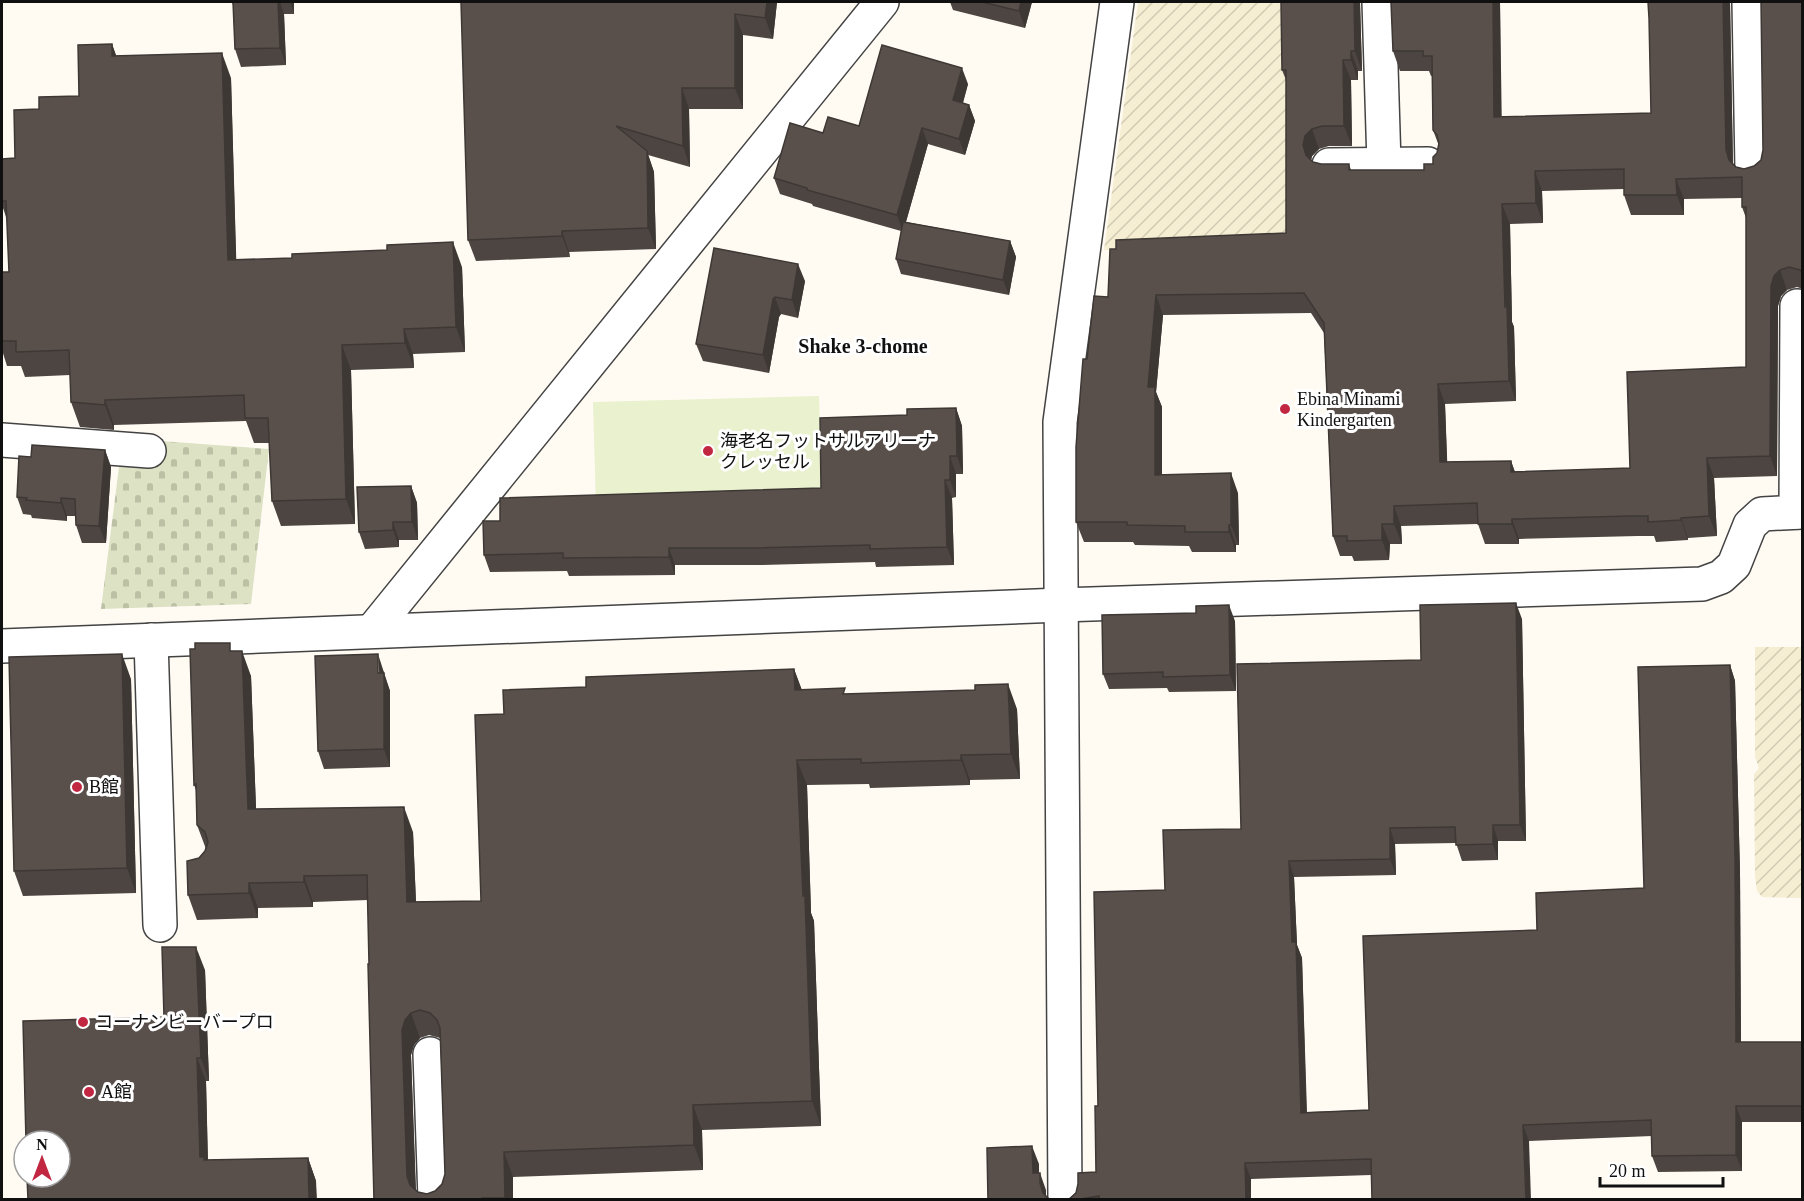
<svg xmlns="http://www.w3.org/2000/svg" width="1804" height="1201" font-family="'Times New Roman','Noto Sans JP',serif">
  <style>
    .farmland { fill: url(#farmland-furrows) }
    .cemetery { fill: url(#cemetery-stones) }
    .pitch { fill: #e9f1ce }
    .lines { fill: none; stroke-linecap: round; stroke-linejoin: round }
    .minor-casing { stroke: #434343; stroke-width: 36 }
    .minor { stroke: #fff; stroke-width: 33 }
    .wall { fill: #4d4541; fill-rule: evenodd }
    .shaded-wall { fill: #3e3835 }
    .building { fill: #59504c; stroke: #3e3835; stroke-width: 1.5; fill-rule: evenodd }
    .poi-dot { fill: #c12741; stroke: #fff; stroke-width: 2 }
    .labels { text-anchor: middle; stroke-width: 6; stroke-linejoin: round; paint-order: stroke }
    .poi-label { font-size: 18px; fill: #101010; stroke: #fff; text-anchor: start }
    .neighbourhood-label { font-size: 20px; font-weight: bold; fill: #101010; stroke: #fff }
  </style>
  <defs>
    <pattern id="farmland-furrows" width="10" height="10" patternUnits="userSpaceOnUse" patternTransform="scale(1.5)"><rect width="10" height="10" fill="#f5eed3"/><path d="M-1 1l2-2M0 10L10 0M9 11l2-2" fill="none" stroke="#d1cbb4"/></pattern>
    <pattern id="cemetery-stones" width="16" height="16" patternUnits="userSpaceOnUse" patternTransform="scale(1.5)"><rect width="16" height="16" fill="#dce2c3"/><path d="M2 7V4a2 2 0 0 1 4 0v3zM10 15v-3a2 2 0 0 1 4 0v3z" fill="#bcc1a6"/></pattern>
  </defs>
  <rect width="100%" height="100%" fill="#fffbf3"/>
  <g class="farmland">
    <path d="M1138 2H1290L1296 244 1104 250Z"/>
    <path d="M1755 647H1802V898L1762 897 1757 891 1755 877 1754 774 1759 768 1755 757Z"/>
  </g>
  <path class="cemetery" d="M161 441 269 449 251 604 101 609 120 459Z"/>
  <path class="pitch" d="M819 396 822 500 596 506 593 402Z"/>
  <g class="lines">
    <defs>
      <g id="minor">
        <path d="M1379 2 1384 164"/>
        <path d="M1749 2 1752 170"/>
        <path d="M1329 165 1428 164"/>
        <path d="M2 440 149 451"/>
        <path d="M1796 512 1797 306"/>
        <path d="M372 631 882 2"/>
        <path d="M151 640 160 925"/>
        <path d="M2 646 1061 605 1702 584 1721 577 1734 565 1750 525 1762 514 1802 512"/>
        <path d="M430 1054 435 1200"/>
        <path d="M1065 1200 1060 422 1117 2"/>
      </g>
    </defs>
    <use href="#minor" class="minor-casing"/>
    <use href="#minor" class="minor"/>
  </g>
  <g class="wall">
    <path d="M232 2H294V14H284L286 65 241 67 235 49 233 5Z"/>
    <path d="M461 2H777L773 39 743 35V109H689L690 167 648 155 654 172 656 249 569 252 570 257 476 261 468 240Z"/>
    <path d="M950 2H1032L1025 28 953 10Z"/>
    <path d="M1360 2 1362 71H1358V80H1351L1352 146H1329L1319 149 1312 156 1311 160 1313 162 1321 164H1349L1351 170H1424L1433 164 1437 153 1439 146 1433 130 1432 76H1431L1429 71H1400L1393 51 1391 2H1500L1501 117 1651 113 1730 2 1733 164 1736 167 1744 169 1754 166 1761 160 1803 2V289L1797 287 1787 290 1781 296 1778 306 1777 476 1714 478 1717 536 1688 538V540L1656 542 1654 536H1638L1519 539V544H1485L1478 524 1401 526 1402 544H1390L1389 560 1354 561 1352 556H1340L1333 536 1324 333 1311 313 1163 315 1156 392 1162 407V475L1238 493 1239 545H1236V552H1192L1189 546 1135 545 1133 542H1084L1076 522 1087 359 1108 297 1116 249 1286 233V80L1282 70ZM1624 189V195L1631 215H1684V199L1742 198V207L1746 218V367L1630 468 1515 472 1511 461 1447 462 1445 404 1516 401 1514 327 1512 322 1510 224 1543 223 1542 191Z"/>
    <path d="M112 44 116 56 231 78 236 260 462 267 465 352 413 354 414 368 351 370 355 524 281 526 272 501 269 443H254L246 421 114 425V430L80 427 71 402 70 375 25 377 21 366H7L2 350V272H9L7 220 2 205V159L15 158 79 96Z"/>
    <path d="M968 84 963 103 969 105 975 121 965 155 928 144 906 222 1010 241 1016 257 1009 295 901 274 896 259 901 231 813 206 812 204 780 194 774 178 823 133 859 126Z"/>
    <path d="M714 248 805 281 798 318 781 314 779 317 769 373 703 361 696 344Z"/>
    <path d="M956 408 962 426 963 474H956V497L952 498 954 565 876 567 875 562 762 565H675V575L569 576 567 571 490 572 484 555 500 521 821 488 907 415Z"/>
    <path d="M105 450 111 467 106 543H82L76 525V516H67V521L32 518 31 515 23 514 17 497 31 457Z"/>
    <path d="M411 486 417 503 418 540H399V547L365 549 359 532Z"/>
    <path d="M1522 619 1526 841H1498V860L1462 861 1456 843 1395 844 1396 875 1294 877 1297 945 1302 958 1307 1112 1369 1110 1537 930 1644 888 1730 665 1735 681 1740 872 1741 1042H1803V1122H1742V1171L1658 1172 1652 1156V1136L1529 1141 1371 1175 1251 1179V1200H1068L1096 1172 1098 1106 1165 890 1241 829 1421 660Z"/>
    <path d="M1235 621 1236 691 1169 692 1167 688 1109 689 1103 674Z"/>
    <path d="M195 649 233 651 251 676 256 809 413 832 416 902 481 901 504 714 586 687 794 669 802 690 1017 709 1020 779 970 780V785L870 788 869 784 807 785 811 913 814 921 821 1126 702 1130 703 1170 513 1177V1200H374L368 900 313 902V907L258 908V918L197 920 188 895 199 858 205 851 206 849 197 825 196 790 194 785ZM429 1035 440 1038 445 1174 442 1184 435 1191 427 1194 418 1192 416 1190 411 1055 414 1045 420 1038Z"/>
    <path d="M384 671V674L390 691V767L324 769 318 751Z"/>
    <path d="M131 679 136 893 23 896 14 871Z"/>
    <path d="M205 970 209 1081H206L208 1160 308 1158 316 1181 28 1200 164 1017Z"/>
  </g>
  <g class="shaded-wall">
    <path d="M278 2H280L284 14 286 65 280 48Z"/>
    <path d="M290 2H294V14Z"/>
    <path d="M767 2H777L773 39 765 18Z"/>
    <path d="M1021 2H1032L1025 28 1019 11Z"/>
    <path d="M1354 2H1360L1362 71 1355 51Z"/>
    <path d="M1493 2H1500L1502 137 1494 117Z"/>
    <path d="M1723 2H1730L1733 170 1736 180 1726 150Z"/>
    <path d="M735 14 743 35V109L735 88Z"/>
    <path d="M112 44 121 69 112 56Z"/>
    <path d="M1351 51 1358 71V80L1351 60Z"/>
    <path d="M222 53 231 78 237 285 228 260Z"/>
    <path d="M1343 60 1351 80 1352 146 1344 126Z"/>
    <path d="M962 68 968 84 959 116 953 100Z"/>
    <path d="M682 88 689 109 690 167 683 146Z"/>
    <path d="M969 105 975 121 965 155 959 139Z"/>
    <path d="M922 128 928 144 903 232 897 215Z"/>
    <path d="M1312 129 1319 149 1312 156 1310 165 1306 155 1303 145 1305 136Z"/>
    <path d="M647 151 654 172 656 249 648 228Z"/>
    <path d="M1535 171 1542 191 1543 223 1536 203Z"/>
    <path d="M1676 179 1684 199V215L1677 195Z"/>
    <path d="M1502 204 1510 224 1512 322 1514 327 1516 401 1509 381 1505 307Z"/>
    <path d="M562 231 569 252 570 257 562 236Z"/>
    <path d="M1010 241 1016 257 1009 295 1003 280Z"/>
    <path d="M453 242 462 267 465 352 456 327Z"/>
    <path d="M798 264 805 281 798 318 792 300Z"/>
    <path d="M1780 270 1787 290 1781 296 1778 306 1777 476 1770 456 1771 286 1774 276Z"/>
    <path d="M1156 295 1163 315 1156 392 1162 407V495L1155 475 1148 387Z"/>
    <path d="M775 297 781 314 779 317 769 373 763 355 773 299Z"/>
    <path d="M404 329 413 354 414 368 405 343Z"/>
    <path d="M342 345 351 370 355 524 346 499Z"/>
    <path d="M1438 384 1445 404 1448 482 1440 462Z"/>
    <path d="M105 400 114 425V430L105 405Z"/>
    <path d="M956 408 962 426 963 474 957 456Z"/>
    <path d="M105 450 111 467 106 543 99 526Z"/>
    <path d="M950 456 956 474V497L950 480Z"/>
    <path d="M1707 458 1714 478 1717 536 1709 516Z"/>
    <path d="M1511 461 1518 481 1511 472Z"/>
    <path d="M1231 473 1238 493 1239 545 1231 525Z"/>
    <path d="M945 480 952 498 954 565 947 547Z"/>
    <path d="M411 486 417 503 418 540 412 522Z"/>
    <path d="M61 498 67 516V521L61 503Z"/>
    <path d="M1394 506 1401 526 1402 544 1394 524Z"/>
    <path d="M1681 518 1688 538V540L1681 520Z"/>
    <path d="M1512 519 1519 539V544L1512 524Z"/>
    <path d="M393 522 399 540V547L393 530Z"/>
    <path d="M1382 524 1390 544 1389 560 1382 540Z"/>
    <path d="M1229 525 1236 545V552L1229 532Z"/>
    <path d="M669 548 675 565V575L669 557Z"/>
    <path d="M1516 603 1522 619 1526 841 1520 825Z"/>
    <path d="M1229 605 1235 621 1236 691 1230 675Z"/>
    <path d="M242 651 251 676 257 834 248 809Z"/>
    <path d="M122 654 131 679 136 893 127 868Z"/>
    <path d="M378 654 390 691V767L384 749Z"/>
    <path d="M1730 665 1735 681 1740 872 1741 1059 1736 1042Z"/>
    <path d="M794 669 803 694 795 690Z"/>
    <path d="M1008 684 1017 709 1020 779 1011 754Z"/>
    <path d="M961 755 970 780V785L961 760Z"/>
    <path d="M797 760 807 785 811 913 814 921 821 1126 812 1101Z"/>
    <path d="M404 807 413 832 417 927 407 902Z"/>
    <path d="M1493 825 1498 841V860L1493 844Z"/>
    <path d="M1390 828 1395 844 1396 875 1390 859Z"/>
    <path d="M1289 861 1294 877 1297 945 1302 958 1307 1129 1301 1113 1292 942Z"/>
    <path d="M304 876 313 902V907L304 882Z"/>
    <path d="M249 883 258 908V918L249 893Z"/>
    <path d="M196 947 205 970 209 1081 201 1058Z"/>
    <path d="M411 1013 420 1038 414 1045 411 1055 416 1200 407 1176 402 1030 405 1020Z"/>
    <path d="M197 1058 206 1081 208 1170 200 1157Z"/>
    <path d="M693 1105 702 1130 703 1170 694 1145Z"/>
    <path d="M1736 1106 1742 1122V1171L1736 1155Z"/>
    <path d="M1523 1125 1529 1141 1531 1200H1526Z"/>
    <path d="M1032 1146 1039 1164V1191L1033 1173Z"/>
    <path d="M504 1152 513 1177V1200H505V1198Z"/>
    <path d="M308 1158 316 1181 317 1200H309Z"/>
    <path d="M1245 1163 1251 1179V1200H1246Z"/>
    <path d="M1040 1173 1046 1190V1200H1045L1040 1183Z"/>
  </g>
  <g class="building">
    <path d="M233 2H278L280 48 235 49Z"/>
    <path d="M461 2H767L765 18 735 14V88H682L683 146 616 126 647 151 648 228 562 231V236L468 240Z"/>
    <path d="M982 2H1021L1019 11Z"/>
    <path d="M1281 2H1354L1355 51H1351V60H1343L1344 126H1322L1312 129 1305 136 1303 145 1306 155 1313 162 1321 164H1349V170H1424V164H1433V157L1437 153 1439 143 1437 135 1433 130 1432 56H1423V51H1393L1391 2H1493L1494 117 1651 113 1649 18 1648 2H1723L1726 150 1729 160 1736 167 1744 169 1754 166 1761 160 1763 150 1761 2H1803V273L1800 270 1789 267 1780 270 1774 276 1771 286 1770 456 1707 458 1709 516 1681 518V520L1648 522V516H1630L1512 519V524H1478L1477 503 1394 506V524H1382V540L1347 541V536H1333L1324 323 1304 293 1156 295 1148 387H1155V475L1231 473V525H1229V532H1185V526L1127 525V522H1076V447L1083 359H1087L1094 296 1108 297 1110 249H1116V240L1286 233V70H1282ZM1624 169V195H1677L1676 179 1742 177V207H1746V367L1627 372 1630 468 1511 472V461L1440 462 1438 384 1509 381 1507 307H1505L1502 204 1536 203 1535 171Z"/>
    <path d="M112 44V56L222 53 228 260 292 258V254L387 250V245L453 242 456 327 404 329 405 343 342 345 346 499 272 501 268 418H245L244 395 105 400V405L71 402 69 350 16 352V341H2V272H9L6 201H2V159L15 158 14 110 39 109V97L79 96 78 45Z"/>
    <path d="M882 45 962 68 953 100 969 105 959 139 922 128 897 215 807 190V188L774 178 790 123 823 133 828 117 859 126Z"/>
    <path d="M903 222 1010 241 1003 280 896 259Z"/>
    <path d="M714 248 798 264 792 300 775 297 773 299 763 355 696 344Z"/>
    <path d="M956 408 957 456H950V480H945L947 547 870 549V545L756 548H669V557L563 558V553L484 555 483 521H500V498L821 488 820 418 907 415V409Z"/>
    <path d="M32 445 105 450 99 526 76 525 75 499 61 498V503L26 500 27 498 17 497 19 456 31 457Z"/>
    <path d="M411 486 412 522H393V530L359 532 357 487Z"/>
    <path d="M1516 603 1520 825H1493V844L1456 845 1455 827 1390 828V859L1289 861 1292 942H1296L1301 1113 1369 1110 1363 936 1537 930 1536 893 1644 888 1638 667 1730 665 1735 856 1736 1042H1803V1106H1736V1155L1652 1156 1651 1120 1523 1125 1526 1200H1372L1371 1159 1245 1163 1246 1200H1099V1196L1075 1200H1068L1076 1193 1078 1184V1173L1096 1172 1095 1106H1098L1094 892 1165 890 1163 830 1241 829 1237 664 1421 660 1420 605Z"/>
    <path d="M1229 605 1230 675 1163 677V672L1103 674 1102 615 1196 613V606Z"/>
    <path d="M195 643H230V651H242L248 809 404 807 407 902 481 901 475 715 504 714 503 690 586 687V677L794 669 795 690 845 688 843 694 975 690V685L1008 684 1011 754 961 755V760L861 763V759L797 760 803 896H805L812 1101 693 1105 694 1145 504 1152 505 1198H482V1200H374L368 964H369L367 875 304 876V882L249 883V893L188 895 187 861 199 858 205 851 208 842 205 832 197 825 196 784 194 785 190 649H195ZM420 1010 430 1013 437 1020 440 1028 445 1174 442 1184 435 1191 427 1194 418 1192 410 1185 407 1176 402 1030 405 1020 411 1013Z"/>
    <path d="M122 654 127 868 14 871 9 657Z"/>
    <path d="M378 654V673H384V749L318 751 315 656Z"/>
    <path d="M162 947H196L201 1058H197L200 1157H204V1160L308 1158 309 1200H28L27 1177H60V1141H26L23 1021 164 1017Z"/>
    <path d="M1032 1146 1033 1173H1040V1183L1043 1193 1049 1199 1052 1200H988L987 1148Z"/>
  </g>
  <g class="poi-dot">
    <circle cx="1285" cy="409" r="6"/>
    <circle cx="708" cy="451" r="6"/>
    <circle cx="77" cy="787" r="6"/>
    <circle cx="83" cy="1022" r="6"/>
    <circle cx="89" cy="1092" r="6"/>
  </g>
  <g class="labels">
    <g class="poi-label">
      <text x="1297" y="405">Ebina Minami<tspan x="1297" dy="21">Kindergarten</tspan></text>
      <text x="720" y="447">海老名フットサルアリーナ<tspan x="720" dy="21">クレッセル</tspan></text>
      <text x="89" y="793">B館</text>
      <text x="95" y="1028">コーナンビーバープロ</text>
      <text x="101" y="1098">A館</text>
    </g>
    <g class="neighbourhood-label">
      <text x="863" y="353">Shake 3-chome</text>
    </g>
  </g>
  <rect width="1804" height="1201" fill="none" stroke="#101010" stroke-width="6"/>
  <g transform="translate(42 1159)"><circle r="28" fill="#ffffff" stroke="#9f9f9f" stroke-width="1.5"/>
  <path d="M0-4.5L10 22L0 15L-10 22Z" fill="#c12741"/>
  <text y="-9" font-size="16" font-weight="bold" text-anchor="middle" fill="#101010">N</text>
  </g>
  <path d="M1600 1177v9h123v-9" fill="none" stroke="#101010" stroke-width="3"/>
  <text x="1609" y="1177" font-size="18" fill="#101010" stroke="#ffffff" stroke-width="4.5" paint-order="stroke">20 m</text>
</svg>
